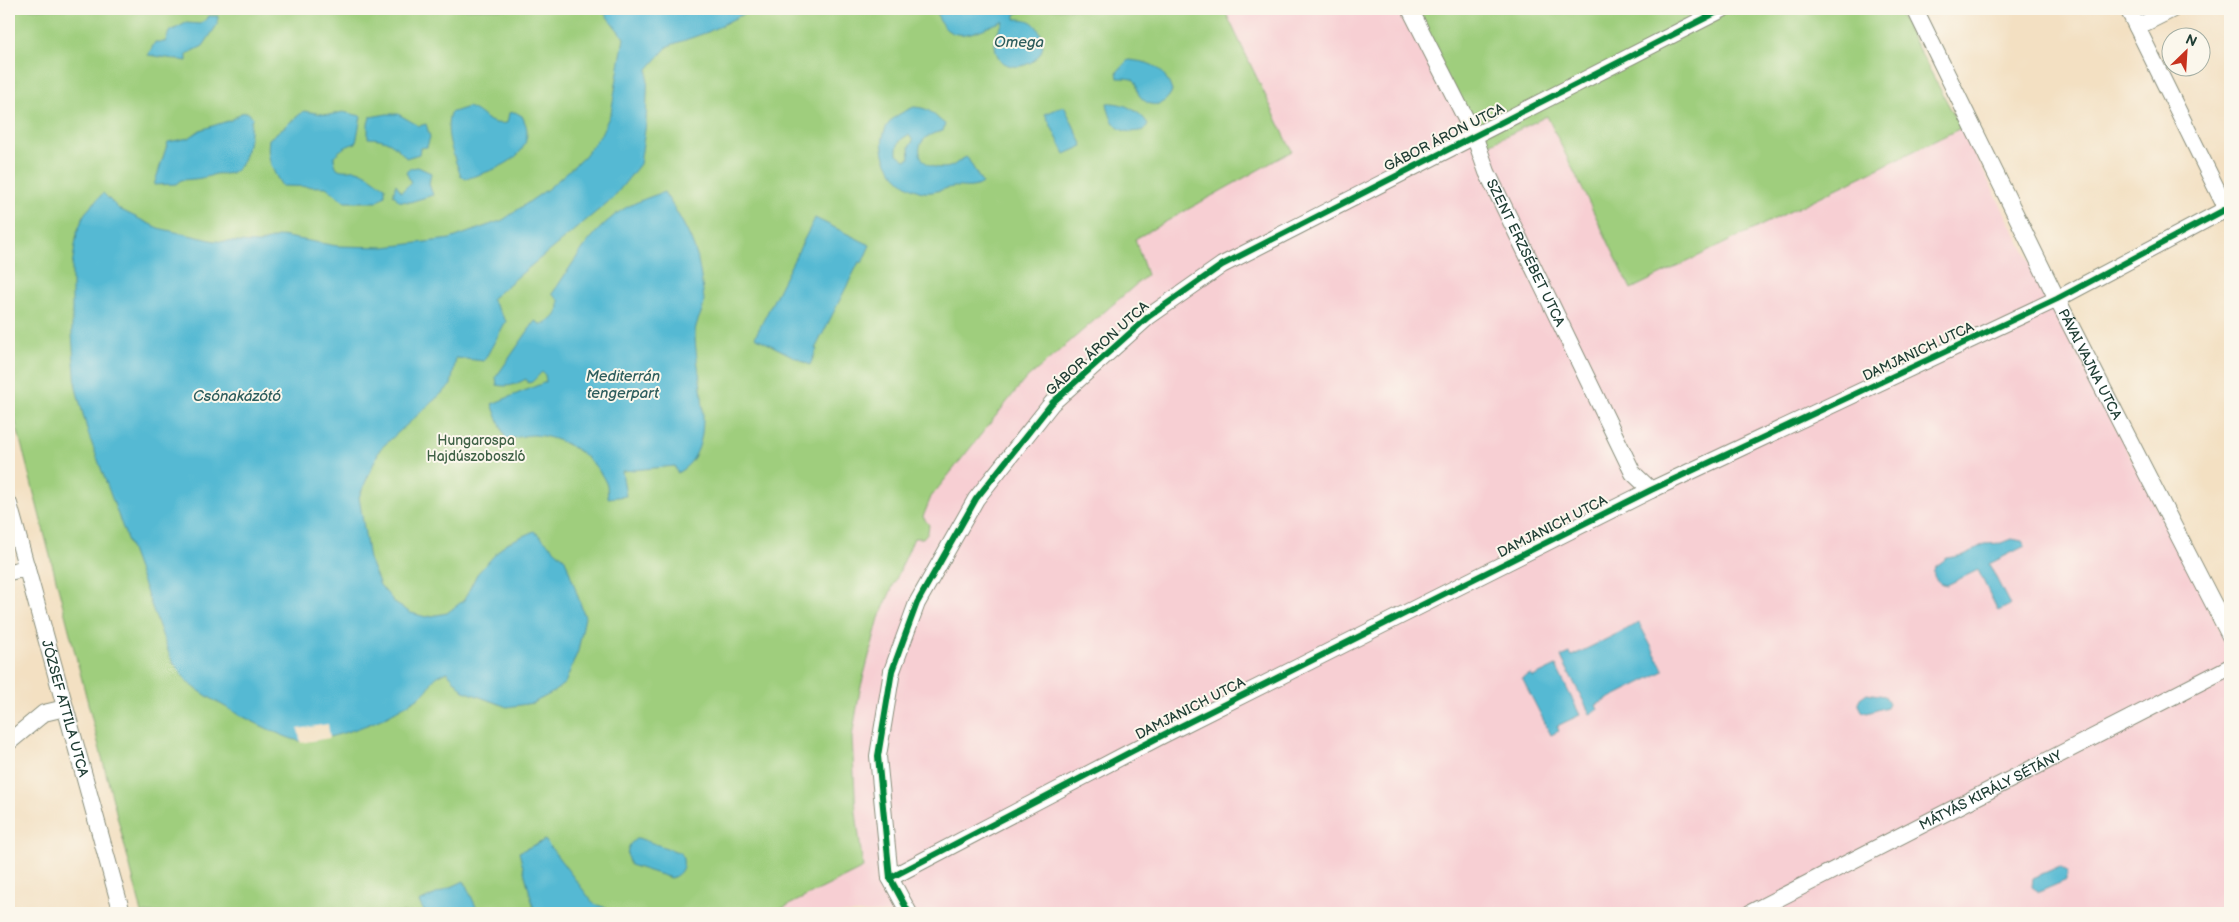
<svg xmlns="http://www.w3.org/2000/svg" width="2239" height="922" font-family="'Balsamiq Sans',sans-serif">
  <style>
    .built { fill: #f7cfd3 }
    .green { fill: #9fce7d; stroke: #5f8658 }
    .water { fill: #55b9d3; stroke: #3a7b84; fill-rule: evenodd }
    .pier { fill: #f3e0c2 }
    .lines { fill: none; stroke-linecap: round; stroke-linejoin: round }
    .minor-casing { stroke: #898e7b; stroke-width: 18 }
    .minor { stroke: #fff; stroke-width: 16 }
    .cycleway-casing { stroke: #fbf7ec; stroke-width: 9 }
    .cycleway { stroke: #00873e; stroke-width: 6 }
    .labels { text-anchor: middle; stroke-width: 4; stroke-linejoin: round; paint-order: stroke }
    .street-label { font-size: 14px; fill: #1f3d34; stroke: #fbf7ec }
    .park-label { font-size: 14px; fill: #3f6146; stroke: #fbf7ec }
    .water-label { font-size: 15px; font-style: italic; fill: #2c5c5c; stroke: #fbf7ec }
  </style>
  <rect width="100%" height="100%" fill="#fbf7ec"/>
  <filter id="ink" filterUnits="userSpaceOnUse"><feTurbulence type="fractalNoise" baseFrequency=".02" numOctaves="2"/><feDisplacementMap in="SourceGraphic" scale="10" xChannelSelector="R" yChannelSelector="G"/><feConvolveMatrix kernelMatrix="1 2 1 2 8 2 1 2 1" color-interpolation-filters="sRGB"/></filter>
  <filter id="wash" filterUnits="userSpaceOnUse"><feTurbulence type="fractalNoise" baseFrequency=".0096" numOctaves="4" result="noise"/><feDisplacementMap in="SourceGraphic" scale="20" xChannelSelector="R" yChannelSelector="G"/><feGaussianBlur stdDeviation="1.12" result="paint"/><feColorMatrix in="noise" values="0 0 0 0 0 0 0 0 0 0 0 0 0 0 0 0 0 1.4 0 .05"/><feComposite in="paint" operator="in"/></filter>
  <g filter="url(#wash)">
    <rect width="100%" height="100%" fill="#f3e0c2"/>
    <path class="built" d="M1224 9H1408L1546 116 1631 289 1961 128 2230 649V913H773L863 868 856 812 852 737 860 690 879 618 931 497 1023 382 1147 275 1135 239 1292 151Z"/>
    <g class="green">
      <path d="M9 9H1224L1292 151 1135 239 1147 275 1023 382 931 497 923 517 929 525 928 532 923 538H914L879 618 860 690 852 737 856 812 863 868 773 913H142L13 412 9 413Z"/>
      <path d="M1408 9H1897L1961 128 1631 289 1547 116 1477 150Z"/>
    </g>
    <g class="water">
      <path d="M601 9H753L708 32 668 46 648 69 646 123 640 164 613 198 491 299 506 321 484 361 456 358 451 385 380 449 359 497 369 559 380 585 396 604 411 613 426 617 447 613 464 600 477 574 505 544 534 531 565 559 585 617 578 651 565 683 552 693 533 703 507 707 464 691 447 672C429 678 434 684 423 694 413 702 399 709 387 716 371 725 319 743 300 741 280 738 200 696 186 680 181 674 176 666 171 659L88 433 76 388 72 334V267L77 232 85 213 103 193 119 209 158 228 215 241 259 243 281 236 337 246 385 247 450 239 503 220 549 188 584 157 601 134 611 113 624 38Z"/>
      <path d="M938 9H1029L1015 14V19C1025 19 1033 20 1038 29 1061 64 995 85 995 43 995 34 1001 29 1003 21 985 27 959 44 944 27 939 21 937 16 938 9Z"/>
      <path d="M209 16H218L217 25 203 46 187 54V61L148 55 155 42H165L169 32 186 23 201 24Z"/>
      <path d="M1128 60C1152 62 1164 67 1172 91 1165 106 1150 110 1139 95 1136 90 1138 83 1134 80 1130 78 1123 78 1118 78L1117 72Z"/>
      <path d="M1107 103C1123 102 1140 111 1148 124L1144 130C1120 136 1111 126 1107 103Z"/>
      <path d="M1064 106 1083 146 1065 154 1045 114Z"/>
      <path d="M468 107C485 113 486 126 507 123L509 113 515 112 522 116C524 120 527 126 527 131 528 162 489 171 466 179L461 176C454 157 444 134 450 113Z"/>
      <path d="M914 107C932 108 932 115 945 124L943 131C907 137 917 169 943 168 955 168 957 160 967 157L982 183C973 190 963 186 953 187 941 189 931 195 919 191 896 184 875 155 885 130 890 117 903 112 914 107ZM909 135 913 141 909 147 910 158 905 160 897 154C896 145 900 138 909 135Z"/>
      <path d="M304 111 329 115 343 112 361 116 356 143C346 146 341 149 334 156 334 160 335 165 337 168 342 172 351 169 357 170 367 173 376 181 385 187V195L377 202H345L326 187 282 186C272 170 266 158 269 139Z"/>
      <path d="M247 112 253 117C249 123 251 132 249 140 246 151 244 168 231 173 226 175 220 173 215 174 203 179 194 179 181 180L176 184 154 185 168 142 189 138 200 130 231 120 241 113Z"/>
      <path d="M387 114H398L419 126 426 124 430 137 427 147 420 148 419 154 406 158C395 144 386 138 368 138V124L370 117Z"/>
      <path d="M418 167 431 173 429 184 433 195 410 202 399 201 393 194 396 184 401 192 411 183 406 172 411 168Z"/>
      <path d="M664 192C677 212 690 233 697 256 699 262 704 296 704 301 704 312 695 321 695 334 695 373 722 450 677 473L675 466 622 471 626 496 608 498C607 493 608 487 606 483 594 456 562 436 533 435 524 435 515 438 506 440L492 404 546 382 545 375 542 372 532 382 528 383 526 379C516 384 509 388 497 385L496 377 535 321 542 325C555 319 560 314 559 300L552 294C571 267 588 235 615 215 629 204 647 198 664 192Z"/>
      <path d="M815 218 870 245 862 263 859 262 815 349H817L810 365 755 337Z"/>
      <path d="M2012 539 2022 541 2025 546 1989 564 2010 605 1998 611 1978 570 1947 585C1937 583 1931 577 1935 567L1947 558 1964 555 1984 544 2002 543Z"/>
      <path d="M1639 623 1664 671 1596 705 1598 710 1590 714 1561 657 1570 653 1572 656Z"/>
      <path d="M1556 666 1580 715 1557 726 1559 731 1551 735 1522 678 1531 674 1533 677Z"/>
      <path d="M1867 693 1885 696 1889 703 1887 707 1867 713 1862 711 1858 703 1860 698Z"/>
      <path d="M638 838 681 853C686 864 683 874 671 878L630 865C625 854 627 843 638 838Z"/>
      <path d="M545 840 594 904 607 908 610 913H535L519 852Z"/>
      <path d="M2060 866 2067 871V880L2039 892 2032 887 2033 878Z"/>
      <path d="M464 881 479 913H425L419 902Z"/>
    </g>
    <path class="pier" d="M328 724 330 738 301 743 298 729Z"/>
  </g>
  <g filter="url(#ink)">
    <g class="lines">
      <defs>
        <g id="minor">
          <path id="s1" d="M1410 9 1474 135 1487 172 1633 473 1651 490"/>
          <path id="s2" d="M1915 9 2057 299 2230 636"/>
          <path d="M2128 9 2230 216"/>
          <path d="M2137 27 2173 9"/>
          <path id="s3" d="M9 504 122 913"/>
          <path d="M9 572 27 568"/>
          <path d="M9 742 44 713 65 708"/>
          <path d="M890 878 1161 736 1400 616 1651 490 2057 299 2230 207"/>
          <path d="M909 913 890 878 878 756 892 671 917 603 976 499 1052 403 1148 317 1222 265 1723 9"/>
          <path id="s4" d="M1750 913 2230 667"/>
        </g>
      </defs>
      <use href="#minor" class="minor-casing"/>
      <use href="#minor" class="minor"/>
      <defs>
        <g id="cycleway">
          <path d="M890 878 1161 736 1400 616 1651 490 2057 299 2230 207"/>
          <path d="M909 913 890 878 878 756 892 671 917 603 976 499 1052 403 1148 317 1222 265 1723 9"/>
        </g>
      </defs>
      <use href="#cycleway" class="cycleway-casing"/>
      <use href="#cycleway" class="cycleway"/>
    </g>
  </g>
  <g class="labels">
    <g class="street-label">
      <text transform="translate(1444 137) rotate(-27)" y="5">GÁBOR ÁRON UTCA</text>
      <text dy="5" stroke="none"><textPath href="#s1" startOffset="270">SZENT ERZSÉBET UTCA</textPath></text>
      <text transform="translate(1097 348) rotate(-42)" y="5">GÁBOR ÁRON UTCA</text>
      <text transform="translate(1918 351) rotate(-25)" y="5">DAMJANICH UTCA</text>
      <text dy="5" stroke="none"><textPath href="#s2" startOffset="396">PÁVAI VAJNA UTCA</textPath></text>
      <text transform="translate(1552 526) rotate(-27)" y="5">DAMJANICH UTCA</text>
      <text transform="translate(1190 708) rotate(-27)" y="5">DAMJANICH UTCA</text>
      <text dy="5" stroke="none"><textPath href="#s3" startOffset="212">JÓZSEF ATTILA UTCA</textPath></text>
      <text dy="5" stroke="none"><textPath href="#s4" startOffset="270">MÁTYÁS KIRÁLY SÉTÁNY</textPath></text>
    </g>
    <g class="park-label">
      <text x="476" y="445">Hungarospa<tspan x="476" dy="16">Hajdúszoboszló</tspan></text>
    </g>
    <g class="water-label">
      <text x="1019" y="47">Omega</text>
      <text x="623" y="381">Mediterrán<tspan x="623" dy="17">tengerpart</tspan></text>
      <text x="237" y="401">Csónakázótó</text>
    </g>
  </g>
  <rect width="2239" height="922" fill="none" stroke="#fbf7ec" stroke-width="30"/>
  <g transform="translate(2186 52) rotate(25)"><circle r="24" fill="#fbf7ec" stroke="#a3ada2"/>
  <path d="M0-4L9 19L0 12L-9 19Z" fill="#c8321e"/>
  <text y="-8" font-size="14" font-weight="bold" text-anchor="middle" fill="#1f3d34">N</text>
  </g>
</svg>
